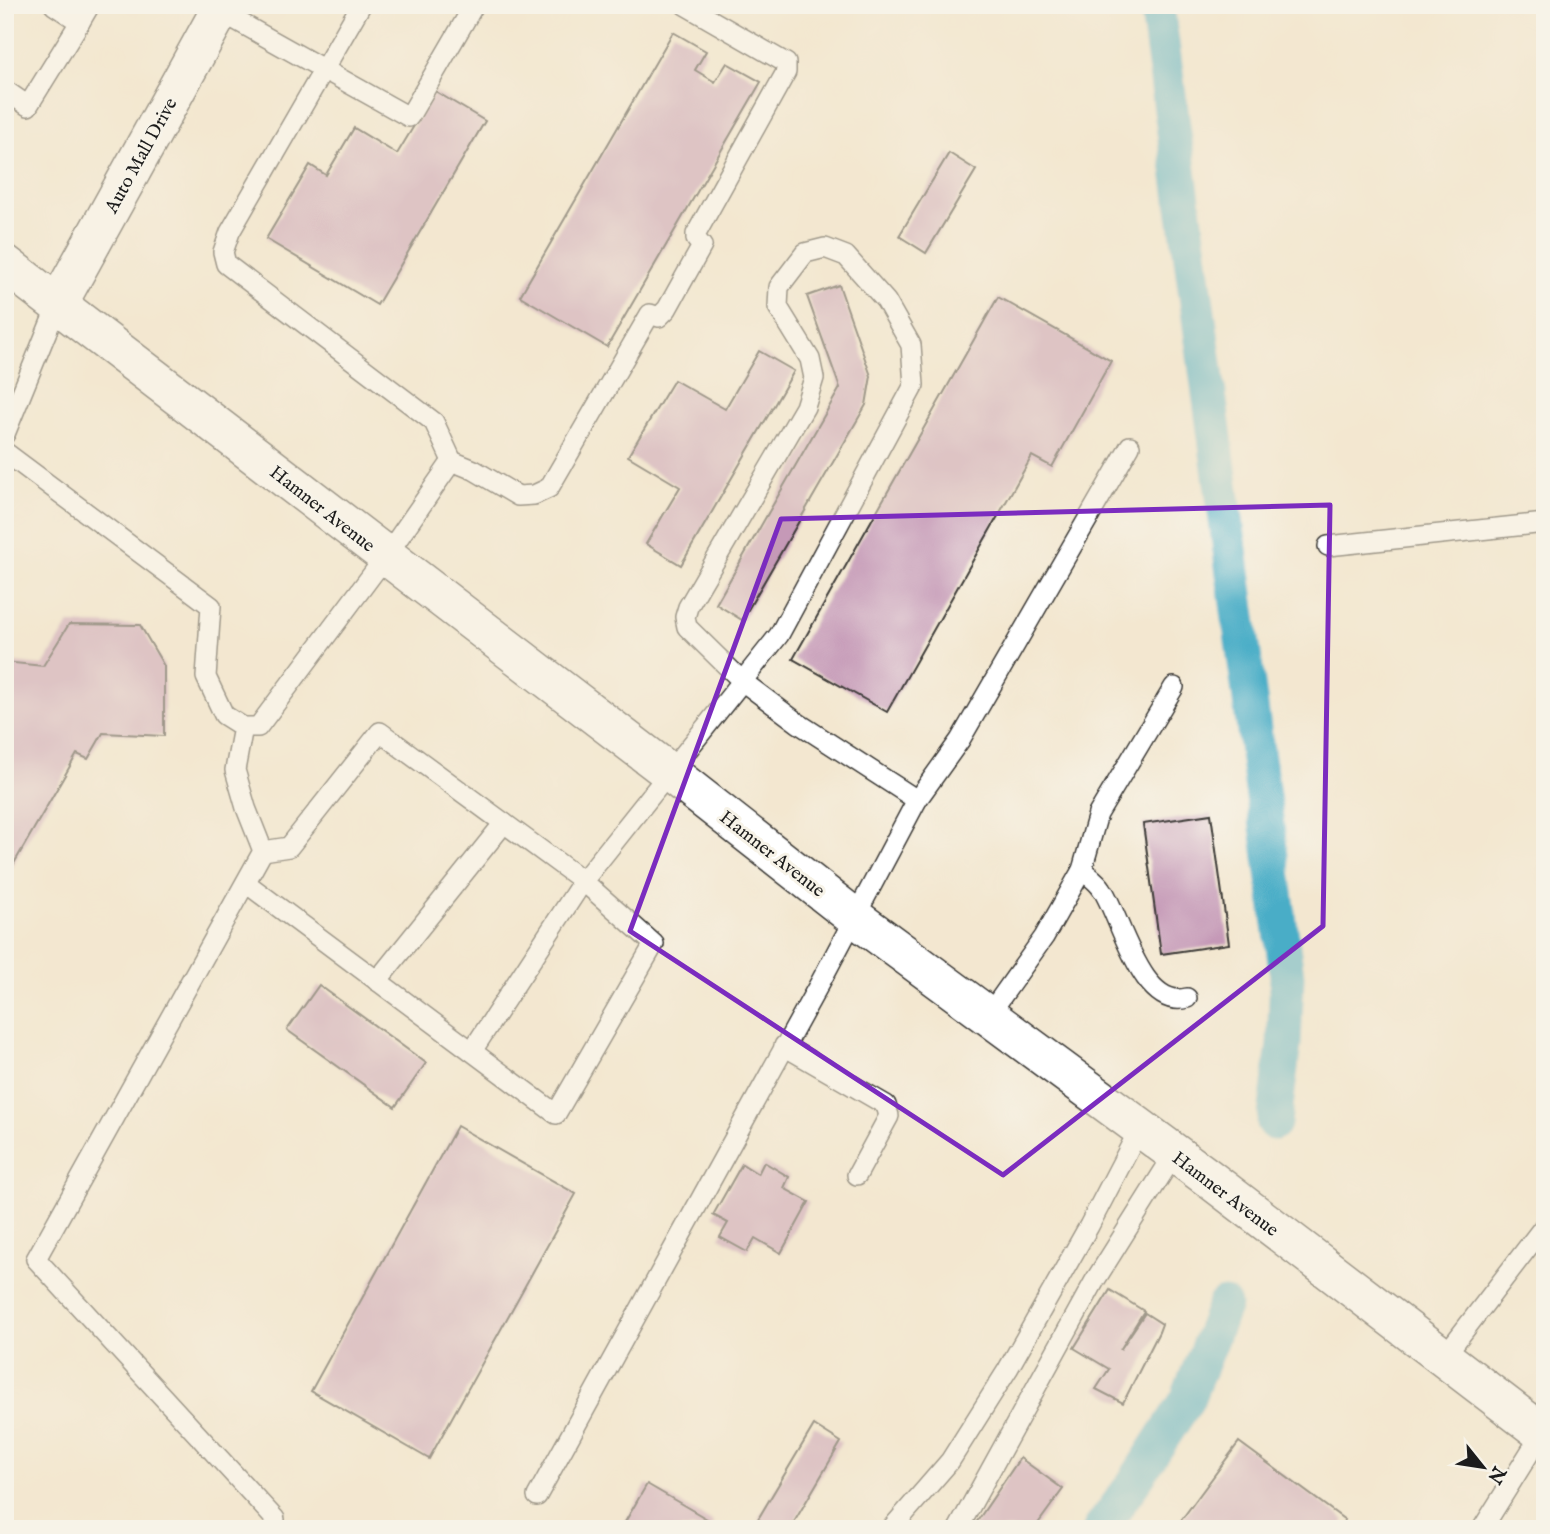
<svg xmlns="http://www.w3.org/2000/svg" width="1550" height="1534" font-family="'IM FELL English',serif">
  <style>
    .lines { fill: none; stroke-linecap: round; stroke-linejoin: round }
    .canal { stroke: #48adc7; stroke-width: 35 }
    .building { fill: #c599b7 }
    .service-casing { stroke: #3c3a37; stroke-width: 22 }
    .minor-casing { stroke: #3c3a37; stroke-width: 41 }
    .primary-casing { stroke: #3c3a37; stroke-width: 41 }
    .service { stroke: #fff; stroke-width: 19 }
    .minor { stroke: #fff; stroke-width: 38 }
    .primary { stroke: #fff; stroke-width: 38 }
    .marked { fill: none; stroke: #7b2cbf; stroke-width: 5; stroke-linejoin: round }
    .labels { text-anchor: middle; stroke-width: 6; stroke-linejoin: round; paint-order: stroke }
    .street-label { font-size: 19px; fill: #1c1c1c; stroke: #f7f3e8 }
  </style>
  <rect width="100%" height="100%" fill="#f7f3e8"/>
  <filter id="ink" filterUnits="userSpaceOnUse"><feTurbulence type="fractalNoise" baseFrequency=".0143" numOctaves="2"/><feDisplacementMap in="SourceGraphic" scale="14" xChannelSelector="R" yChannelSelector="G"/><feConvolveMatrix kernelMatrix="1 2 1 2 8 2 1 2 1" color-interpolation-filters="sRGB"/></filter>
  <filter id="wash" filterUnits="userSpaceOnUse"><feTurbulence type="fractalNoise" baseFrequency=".00686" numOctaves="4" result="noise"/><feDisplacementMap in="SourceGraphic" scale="28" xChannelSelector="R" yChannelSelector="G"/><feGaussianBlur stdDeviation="1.57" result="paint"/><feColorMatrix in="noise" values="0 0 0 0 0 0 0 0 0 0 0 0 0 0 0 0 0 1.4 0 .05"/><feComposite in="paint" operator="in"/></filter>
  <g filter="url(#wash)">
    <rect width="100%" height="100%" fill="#f3e7d0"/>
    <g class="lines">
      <g class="canal">
        <path d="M1157 5 1287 976 1284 1044 1274 1123"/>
        <path d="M1100 1529 1132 1485 1187 1400 1224 1305"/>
      </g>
    </g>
    <g id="blocks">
      <g class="building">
        <path d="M673 32 706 51 695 70 715 82 727 63 761 82 607 347 520 296Z"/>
        <path d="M435 91 485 121 377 305 266 239 310 165 326 175 354 128 397 154Z"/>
        <path d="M949 153 976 170 926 253 899 236Z"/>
        <path d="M839 285 871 376 866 405 742 620 716 604 840 388 807 296Z"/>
        <path d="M998 297 1111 361 1052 467 1032 456 887 712 793 659Z"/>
        <path d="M759 351 794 371 681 565 646 544 680 487 628 456 674 380 725 409Z"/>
        <path d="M69 624 140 625 164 666V736L103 733 88 759 77 754 5 879V662L43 666Z"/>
        <path d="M1211 814 1229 944 1161 954 1143 824Z"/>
        <path d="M319 985 426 1063 395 1107 287 1030Z"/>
        <path d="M457 1126 576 1194 429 1459 311 1391Z"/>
        <path d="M764 1162 789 1177 784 1188 809 1202 781 1253 755 1238 747 1252 720 1237 728 1223 713 1215 742 1164 758 1174Z"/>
        <path d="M1110 1290 1144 1311 1120 1350 1145 1313 1162 1324 1159 1332 1123 1403 1096 1389 1109 1369 1074 1348Z"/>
        <path d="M814 1425 841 1442 790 1529H775L758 1519Z"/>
        <path d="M1239 1442 1345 1520 1339 1529H1187L1179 1523Z"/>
        <path d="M1020 1458 1063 1489 1034 1529H972Z"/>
        <path d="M647 1484 714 1523 710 1529H621Z"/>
      </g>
    </g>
  </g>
  <g filter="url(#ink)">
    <use href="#blocks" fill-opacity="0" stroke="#3c3a37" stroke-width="2"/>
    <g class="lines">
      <defs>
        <g id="service">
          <path d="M54 5 80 22 90 5"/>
          <path d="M361 5 230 232 223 252 226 264 434 422 452 461 474 470 518 496 534 495 549 488 650 314 659 317 667 309 702 246 696 239V234L786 72V63L685 5"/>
          <path d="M216 9 409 117 474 5"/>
          <path d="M5 90 28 106 80 22"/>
          <path d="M5 434 58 304"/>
          <path d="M5 452 211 606 206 677 224 715 243 727H258L386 556 452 461"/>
          <path d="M1328 546 1545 523"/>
          <path d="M243 727 235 770 246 808 263 851 36 1259 275 1519"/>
          <path d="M263 851 289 847 380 732 583 881 472 1051"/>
          <path d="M1082 870C1089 876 1098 882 1102 889 1120 915 1141 1011 1187 998"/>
          <path d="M246 883 556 1114 654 944 583 881 779 635 914 385 911 345 886 301 846 256 825 248 805 253 779 287 778 307 810 359 814 378 805 407 688 607 685 617 687 627 742 681 798 723 917 800"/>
          <path d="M377 981 504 823"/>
          <path d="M988 1016 1044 937 1082 870 1098 814 1174 687"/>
          <path d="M784 1046 886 1105 889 1116 857 1175"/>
          <path d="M1443 1358 1545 1225"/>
          <path d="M537 1496 821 981 917 800 960 740 1130 446"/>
          <path d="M891 1529 950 1461 1008 1369 1089 1226 1140 1128"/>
          <path d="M958 1529 1094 1282 1175 1153"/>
          <path d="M1482 1529 1542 1433"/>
        </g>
        <path id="minor" d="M58 304 223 5"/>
        <path id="primary" d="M5 264 669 772 854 917 1207 1177 1545 1435"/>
      </defs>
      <use href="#service" class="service-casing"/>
      <use href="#minor" class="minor-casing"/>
      <use href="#primary" class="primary-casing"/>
      <use href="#service" class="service"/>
      <use href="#minor" class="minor"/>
      <use href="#primary" class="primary"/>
    </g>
  </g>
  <path d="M0 0H1550V1534H0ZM1330 505 1323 926 1003 1175 630 931 781 519Z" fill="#f3e7d0" fill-opacity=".55" fill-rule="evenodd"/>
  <path class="marked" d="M1330 505 1323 926 1003 1175 630 931 781 519Z"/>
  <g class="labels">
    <g class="street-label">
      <text transform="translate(140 155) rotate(-61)" y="7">Auto Mall Drive</text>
      <text transform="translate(323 508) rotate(38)" y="7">Hamner Avenue</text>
      <text transform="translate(773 853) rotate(38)" y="7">Hamner Avenue</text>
      <text transform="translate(1226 1193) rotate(37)" y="7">Hamner Avenue</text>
    </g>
  </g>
  <rect width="1550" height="1534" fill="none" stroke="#f7f3e8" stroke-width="28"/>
  <g transform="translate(1483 1467) rotate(120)" stroke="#f7f3e8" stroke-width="5" paint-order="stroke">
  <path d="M0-5L12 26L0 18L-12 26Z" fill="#1c1c1c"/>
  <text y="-10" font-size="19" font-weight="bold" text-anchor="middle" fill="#1c1c1c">N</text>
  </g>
</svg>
